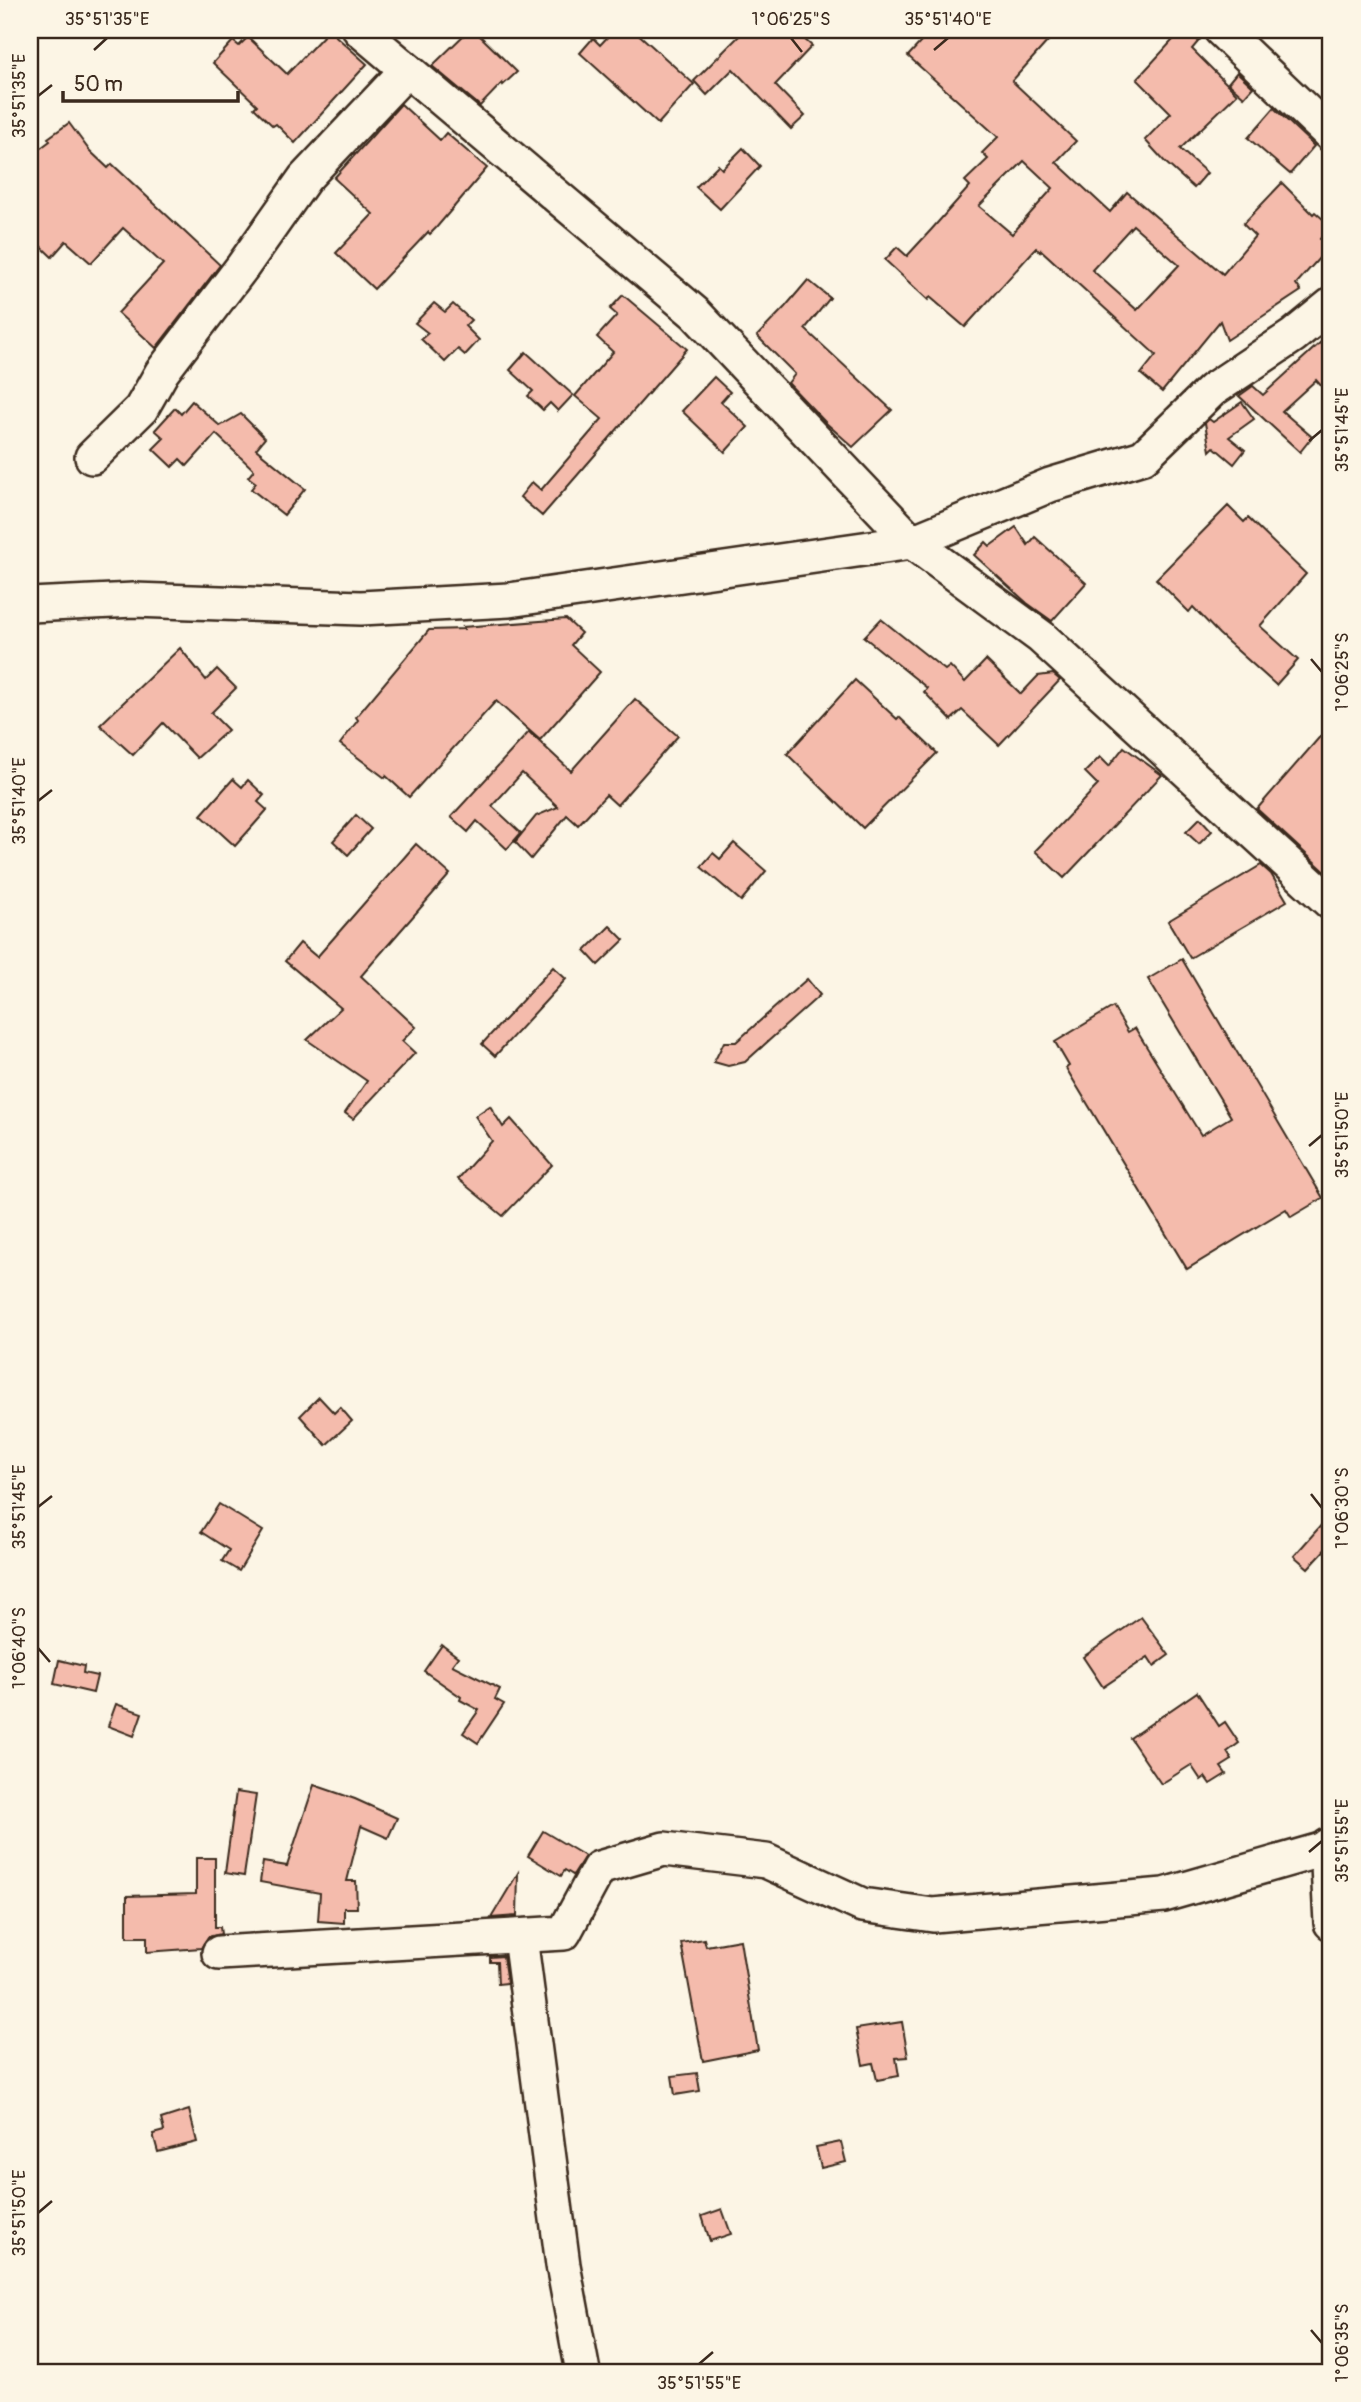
<svg xmlns="http://www.w3.org/2000/svg" width="1361" height="2402" font-family="Pangolin,sans-serif">
  <style>
    .building { fill: #f4bbac; stroke: #3b2a1e; stroke-width: 2; fill-rule: evenodd }
    .lines { fill: none; stroke-linecap: round; stroke-linejoin: round }
    .minor-casing { stroke: #3b2a1e; stroke-width: 38 }
    .minor { stroke: #fcf5e5; stroke-width: 33 }
    .ticks { fill: none; stroke: #3b2a1e; stroke-width: 2.5 }
    .neatline { fill: none; stroke: #3b2a1e; stroke-width: 2.5 }
    .ticks-label { font-size: 18px; text-anchor: middle; fill: #3b2a1e }
  </style>
  <rect width="100%" height="100%" fill="#fcf5e5"/>
  <filter id="ink" filterUnits="userSpaceOnUse"><feTurbulence type="fractalNoise" baseFrequency=".0143" numOctaves="2"/><feDisplacementMap in="SourceGraphic" scale="14" xChannelSelector="R" yChannelSelector="G"/><feConvolveMatrix kernelMatrix="1 2 1 2 8 2 1 2 1" color-interpolation-filters="sRGB"/></filter>
  <g filter="url(#ink)">
    <g class="building">
      <path d="M329 30 367 64 295 143 276 124 273 126 254 108 257 105 213 63 233 41 239 46 248 37 287 74Z"/>
      <path d="M469 30H474L517 72 503 85 502 83 480 106 432 66Z"/>
      <path d="M614 30H634L694 84 658 124 580 53 593 38 600 45Z"/>
      <path d="M745 30H794L812 46 775 85 805 116 791 129 733 69 707 95 694 81Z"/>
      <path d="M932 30H1035L1048 41 1012 81 1076 141 1056 162 1110 212 1127 192 1223 274 1255 236 1243 224 1282 183 1313 214 1315 212 1331 226 1320 239 1329 247 1296 284 1301 291 1227 340 1220 321 1162 392 1141 374 1156 355 1041 250 1040 252 1036 248 965 327 930 297 928 300 885 260 897 247 907 256 931 230 970 186 965 181 988 159 982 153 998 137 908 56ZM1024 161 1053 188 1012 234 979 206ZM1133 225 1179 265 1137 310 1092 270Z"/>
      <path d="M1182 30H1202L1203 36 1192 49 1237 94 1180 149 1207 173 1194 188 1165 162 1145 140 1171 113 1137 79Z"/>
      <path d="M1237 72 1253 87 1244 97 1228 83Z"/>
      <path d="M401 104 440 140 446 133 487 168 436 228 430 234 428 232 374 289 336 253 373 214 334 178Z"/>
      <path d="M1274 108 1314 146 1290 174 1248 138Z"/>
      <path d="M69 123 89 150 108 168 112 164 220 265 156 348 118 313 163 264 123 228 91 263 66 241 52 257 30 236V156L50 141 48 138Z"/>
      <path d="M743 148 760 166 720 209 696 187 718 165 722 169Z"/>
      <path d="M808 280 830 298 805 329 892 410 853 447 826 423 788 383 795 374 757 336 785 307Z"/>
      <path d="M623 295 687 349 542 516 520 497 532 482 541 490 602 419 575 396 613 352 597 337 617 315 610 309Z"/>
      <path d="M434 303 445 312 453 304 471 320 465 326 479 340 465 355 458 349 445 362 421 339 428 333 415 323Z"/>
      <path d="M1321 342 1331 352V397L1316 380 1282 411 1312 437 1300 452 1239 396 1253 386 1263 395Z"/>
      <path d="M526 352 573 395 558 411 550 403 543 410 528 396 533 391 510 370Z"/>
      <path d="M714 377 730 392 721 402 748 427 725 452 682 411Z"/>
      <path d="M192 401 220 426 241 414 265 438 256 449 305 489 284 515 251 489 256 483 248 477 254 470 216 434 187 466 180 459 172 467 153 449 164 438 155 430 175 408 181 414Z"/>
      <path d="M1242 402 1254 419 1229 437 1245 450 1234 464 1214 447 1210 451 1205 423 1209 419 1213 422Z"/>
      <path d="M1228 506 1244 522 1248 518 1306 574 1260 626 1298 660 1276 685 1219 634 1193 607 1189 612 1156 579Z"/>
      <path d="M1016 527 1028 545 1035 537 1086 583 1052 621 1027 603 974 555 986 542 990 546Z"/>
      <path d="M566 619 581 633 571 645 600 672 540 740 496 701 409 797 386 776 385 778 340 744 358 720 356 717 429 630 464 629 463 627Z"/>
      <path d="M881 619 945 670 950 666 965 682 986 660 1021 694 1038 676 1053 674 1060 680 999 745 962 710 951 720 924 692 927 688 864 637Z"/>
      <path d="M180 648 206 680 217 669 236 688 211 713 228 730 197 758 163 723 133 755 100 725Z"/>
      <path d="M855 680 897 719 899 717 937 753 863 828 787 754Z"/>
      <path d="M635 699 678 736 617 805 606 795 578 825 567 815 531 859 515 842 536 816 558 807 522 773 492 806 521 833 507 849 477 821 468 832 451 817 529 732 571 771Z"/>
      <path d="M1331 724V877L1257 809Z"/>
      <path d="M1124 747 1162 775 1064 878 1035 851 1098 785 1085 772 1100 757 1109 766Z"/>
      <path d="M233 779 242 787 248 780 264 795 258 802 267 810 235 846 201 815Z"/>
      <path d="M356 815 371 829 348 855 333 841Z"/>
      <path d="M1200 818 1212 831 1199 844 1186 832Z"/>
      <path d="M734 843 766 871 741 901 701 867 713 853 720 859Z"/>
      <path d="M416 844 450 874 361 976 416 1027 402 1041 415 1053 353 1119 345 1113 367 1081 307 1040 341 1008 285 961 300 943 317 957Z"/>
      <path d="M1261 865 1271 874 1287 901 1190 958 1168 921Z"/>
      <path d="M610 926 624 940 598 965 585 951Z"/>
      <path d="M1182 959 1323 1198 1291 1217 1286 1209 1187 1269 1066 1068 1069 1066 1055 1042 1113 1007 1128 1032 1135 1028 1201 1135 1231 1117 1148 979Z"/>
      <path d="M553 967 566 979 495 1056 482 1044Z"/>
      <path d="M807 979 820 995 745 1062 728 1066 714 1062 724 1042H736Z"/>
      <path d="M490 1106 503 1127 511 1119 552 1165 503 1216 458 1179 492 1141 475 1116Z"/>
      <path d="M319 1397 334 1413 340 1407 352 1421 326 1445 300 1416Z"/>
      <path d="M219 1504 263 1531 239 1571 222 1561 229 1550 201 1532Z"/>
      <path d="M1331 1514V1543L1308 1568 1294 1556Z"/>
      <path d="M1141 1617 1169 1655 1154 1666 1148 1657 1103 1687 1083 1657Z"/>
      <path d="M442 1645 458 1657 452 1665 500 1689 495 1699 504 1704 478 1743 463 1733 479 1710 460 1700 461 1697 424 1671Z"/>
      <path d="M59 1660 84 1666 83 1673 97 1676 93 1693 54 1684Z"/>
      <path d="M1197 1692 1219 1726 1225 1722 1239 1743 1227 1752 1232 1760 1221 1767 1226 1774 1210 1784 1205 1777 1201 1780 1191 1765 1161 1784 1130 1738Z"/>
      <path d="M116 1704 142 1713 134 1736 108 1726Z"/>
      <path d="M314 1785 355 1799 397 1818 388 1838 361 1826 347 1881H356L357 1908H344V1923L318 1921 320 1893 260 1882 263 1862 287 1866Z"/>
      <path d="M236 1792 256 1795 244 1876 225 1873Z"/>
      <path d="M543 1831 585 1856 573 1875 565 1870 561 1876 528 1856Z"/>
      <path d="M196 1858H215V1927H220L221 1934 208 1937 201 1948 147 1952V1937H127V1896L196 1894Z"/>
      <path d="M518 1873 517 1916 491 1918Z"/>
      <path d="M704 1939 706 1946 740 1940 758 2050 703 2061 681 1943Z"/>
      <path d="M503 1956 507 1983 498 1984 497 1962H490V1957Z"/>
      <path d="M902 2022 908 2057 896 2058 899 2076 877 2080 873 2063 863 2065 856 2029Z"/>
      <path d="M697 2073 700 2091 675 2095 672 2076Z"/>
      <path d="M189 2110 197 2142 158 2152 153 2134 164 2131 161 2119Z"/>
      <path d="M841 2142 846 2162 821 2168 816 2147Z"/>
      <path d="M722 2209 731 2234 710 2241 702 2216Z"/>
    </g>
    <g class="lines">
      <defs>
        <g id="minor">
          <path d="M360 30 695 313 912 542 1041 637 1331 903"/>
          <path d="M1221 30 1331 135"/>
          <path d="M92 457 141 409 162 372 243 266 305 178 407 70"/>
          <path d="M30 605 134 600 361 608 509 600 912 542 1050 485 1143 457 1212 390 1293 336 1331 305"/>
          <path d="M1327 1846 1331 1923"/>
          <path d="M520 1937 563 2265 583 2372"/>
          <path d="M219 1953 564 1933 599 1868 664 1849 766 1861 862 1905 933 1915 1164 1895 1331 1847"/>
        </g>
      </defs>
      <use href="#minor" class="minor-casing"/>
      <use href="#minor" class="minor"/>
    </g>
  </g>
  <path class="ticks" d="M791 38 802 52M94 50 107 38M934 50 948 38M38 96 52 85M1309 441 1322 430M1311 659 1322 672M38 801 52 790M1309 1146 1322 1135M1311 1494 1322 1508M38 1507 52 1496M38 1648 50 1662M1309 1852 1322 1841M38 2213 52 2201M1311 2330 1322 2343M699 2364 713 2352"/>
  <rect width="1361" height="2402" fill="none" stroke="#fcf5e5" stroke-width="77"/>
  <path d="M63 91v10h175v-10" fill="none" stroke="#3b2a1e" stroke-width="3.5"/>
  <text x="74" y="91" font-size="21" fill="#3b2a1e" stroke="#fcf5e5" stroke-width="5" paint-order="stroke">50 m</text>
  <rect x="38" y="38" width="1284" height="2326" class="neatline"/>
  <g class="ticks-label">
    <text x="107" y="25">35°51'35"E</text>
    <text x="791" y="25">1°06'25"S</text>
    <text x="948" y="25">35°51'40"E</text>
    <text transform="translate(19 96) rotate(-90)" y="6">35°51'35"E</text>
    <text transform="translate(1342 430) rotate(-90)" y="6">35°51'45"E</text>
    <text transform="translate(1342 672) rotate(-90)" y="6">1°06'25"S</text>
    <text transform="translate(19 801) rotate(-90)" y="6">35°51'40"E</text>
    <text transform="translate(1342 1135) rotate(-90)" y="6">35°51'50"E</text>
    <text transform="translate(19 1507) rotate(-90)" y="6">35°51'45"E</text>
    <text transform="translate(1342 1508) rotate(-90)" y="6">1°06'30"S</text>
    <text transform="translate(19 1648) rotate(-90)" y="6">1°06'40"S</text>
    <text transform="translate(1342 1841) rotate(-90)" y="6">35°51'55"E</text>
    <text transform="translate(19 2213) rotate(-90)" y="6">35°51'50"E</text>
    <text transform="translate(1342 2343) rotate(-90)" y="6">1°06'35"S</text>
    <text x="699" y="2389">35°51'55"E</text>
  </g>
</svg>
